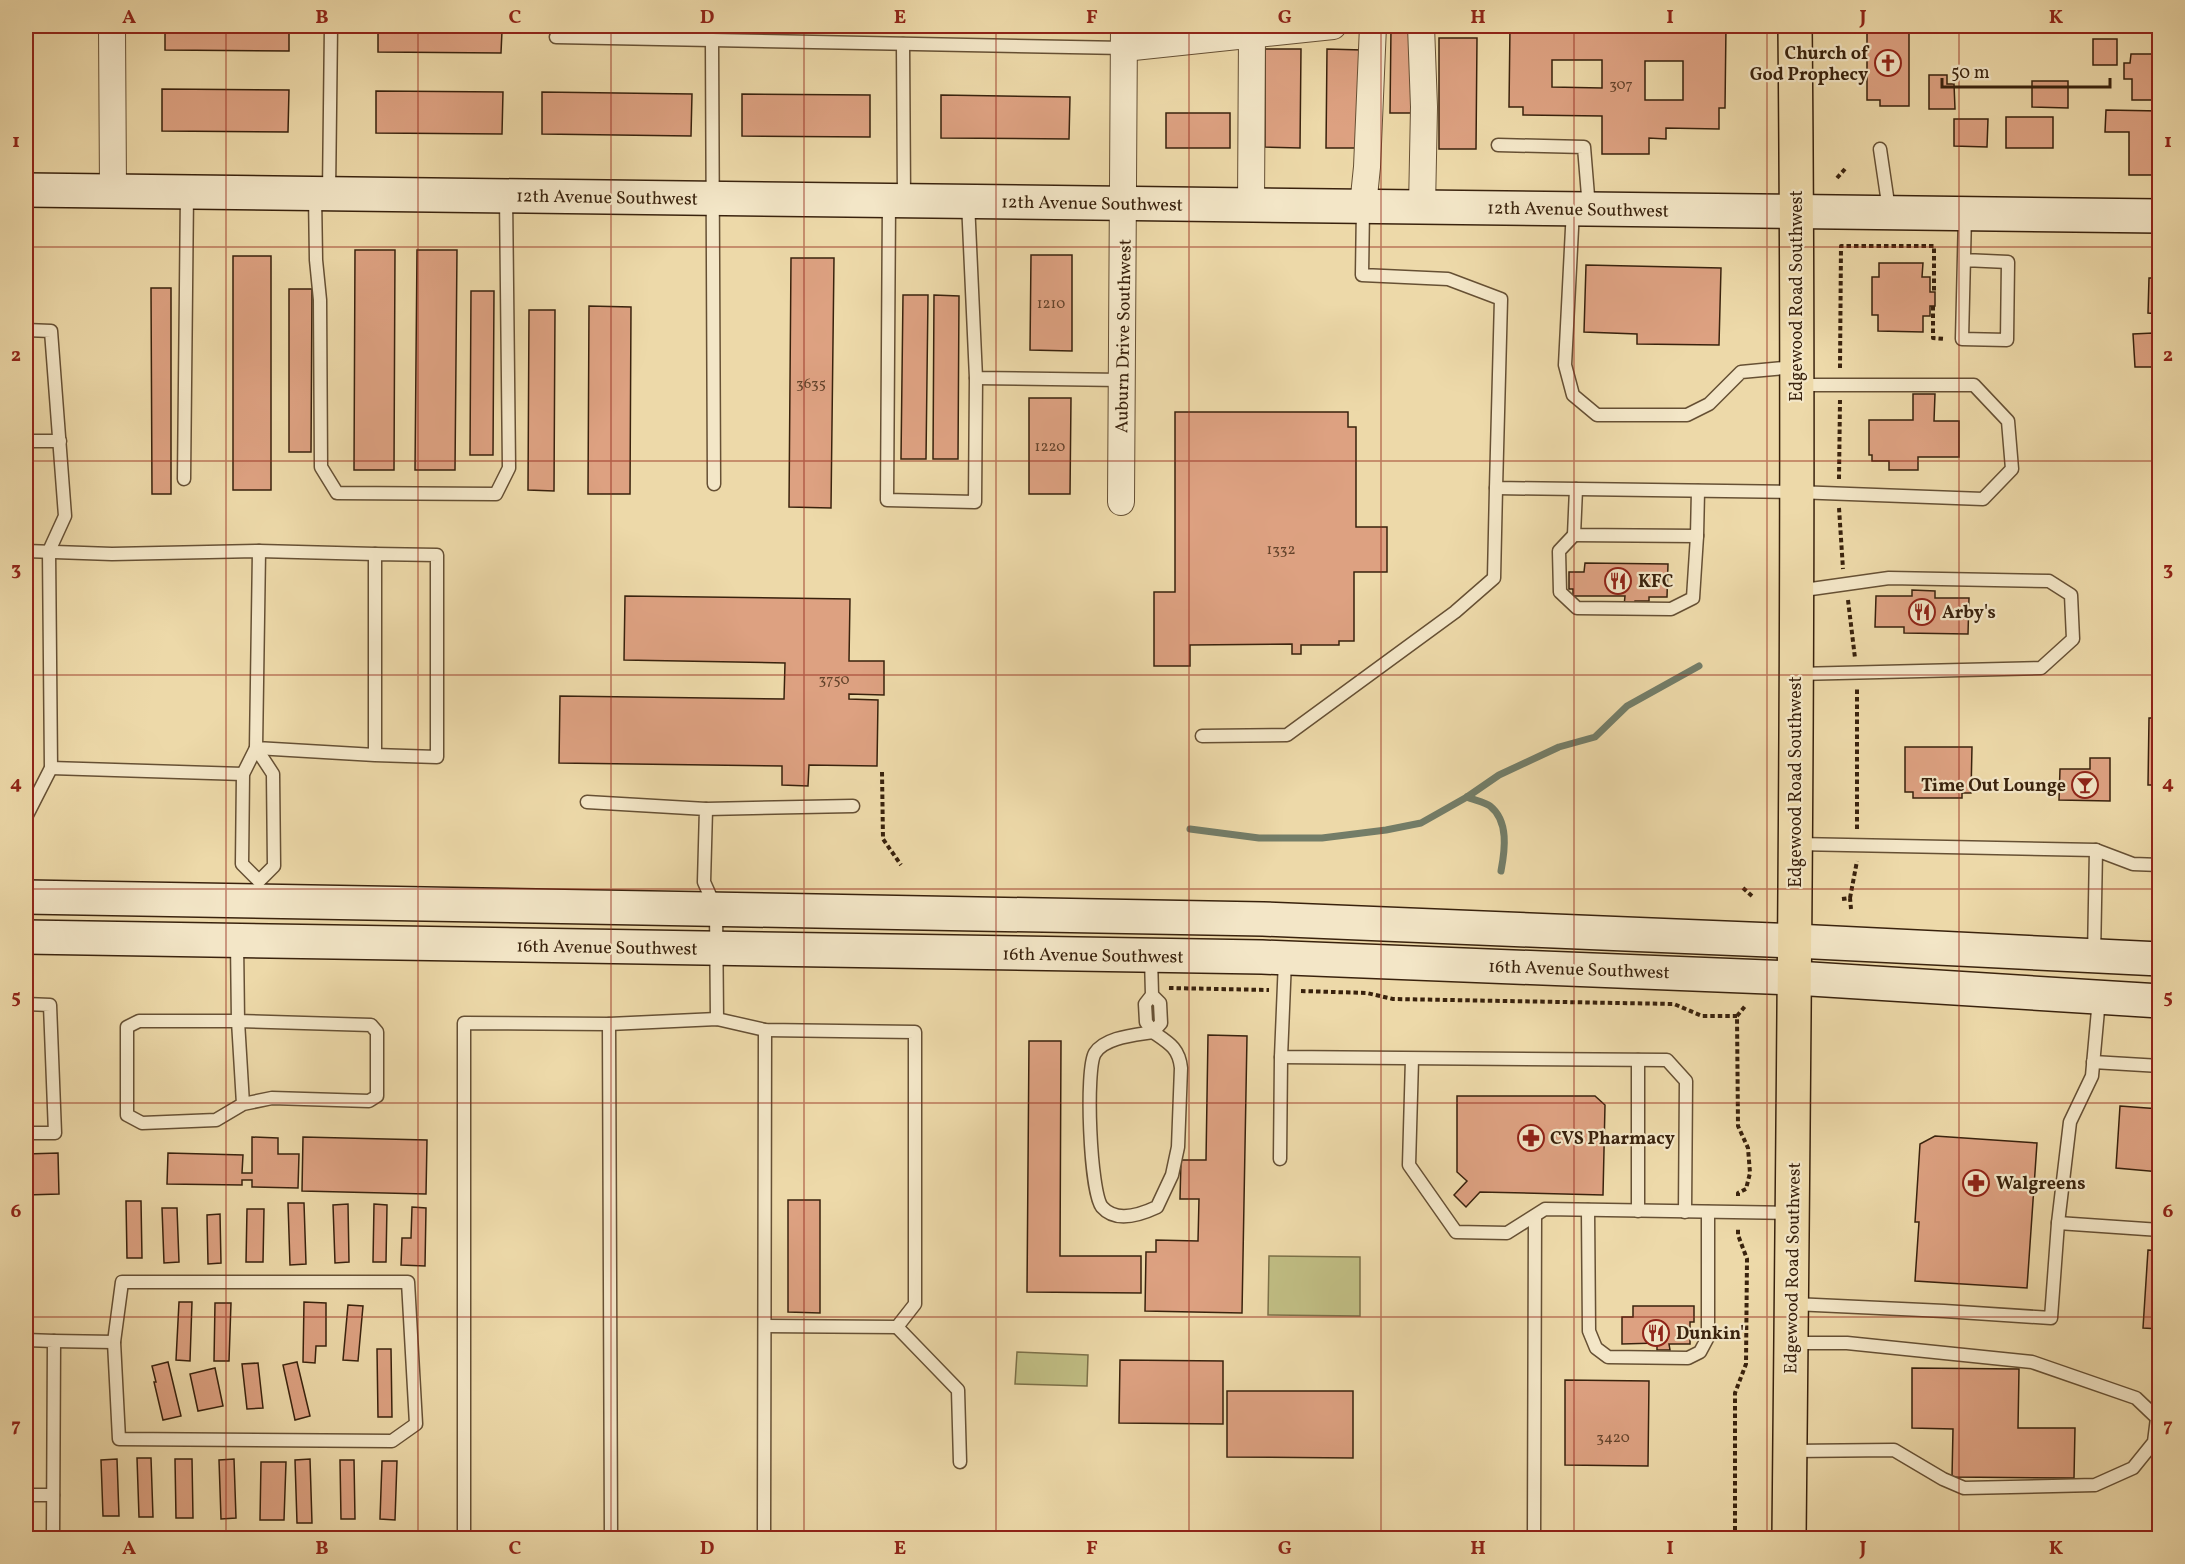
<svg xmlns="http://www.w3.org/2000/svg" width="2185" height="1564" font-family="Vollkorn,serif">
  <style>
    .green { fill: #c0bd83; stroke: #7c7048; stroke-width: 1.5 }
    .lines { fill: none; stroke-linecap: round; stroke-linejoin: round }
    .stream { stroke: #737d68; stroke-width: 7 }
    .building { fill: #dda181; stroke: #39220d; stroke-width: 1.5; fill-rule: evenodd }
    .lane-casing { stroke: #665034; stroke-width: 15 }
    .street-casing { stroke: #665034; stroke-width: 28 }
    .secondary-casing { stroke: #39220d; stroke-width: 36 }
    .primary-casing { stroke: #39220d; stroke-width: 36 }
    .path { stroke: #39220d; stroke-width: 4; stroke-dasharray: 4.5 3; stroke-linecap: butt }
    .lane { stroke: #f3e6c7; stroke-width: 12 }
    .street { stroke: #f3e6c7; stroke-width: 26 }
    .secondary { stroke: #f3e6c7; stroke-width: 33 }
    .primary { stroke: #edd9a9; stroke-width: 33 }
    .grid { fill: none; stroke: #8f2418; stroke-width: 1.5; stroke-opacity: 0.55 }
    .labels { text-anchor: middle; stroke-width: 4.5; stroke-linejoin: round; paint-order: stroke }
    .number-label { font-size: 15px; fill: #62422a }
    .poi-label { font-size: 18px; font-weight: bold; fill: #39220d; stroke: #f3e6c7; text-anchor: start }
    .street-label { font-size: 18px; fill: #39220d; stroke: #f3e6c7 }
    .neatline { fill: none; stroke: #8f2418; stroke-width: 2 }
    .grid-label { font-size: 20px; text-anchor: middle; font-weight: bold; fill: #8f2418 }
  </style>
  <rect width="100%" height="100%" fill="#edd9a9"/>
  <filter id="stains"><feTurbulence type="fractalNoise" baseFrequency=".00333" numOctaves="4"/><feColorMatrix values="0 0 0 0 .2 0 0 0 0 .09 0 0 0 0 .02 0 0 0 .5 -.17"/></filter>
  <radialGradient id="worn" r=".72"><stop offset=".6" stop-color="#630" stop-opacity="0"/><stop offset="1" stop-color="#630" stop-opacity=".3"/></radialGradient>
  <g class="green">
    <path d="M1269 1256 1360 1257V1316L1268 1315Z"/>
    <path d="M1017 1352 1088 1355 1087 1386 1015 1384Z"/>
  </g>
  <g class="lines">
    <g class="stream">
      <path d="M1467 797C1474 800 1485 802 1490 806 1509 821 1505 850 1501 871"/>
      <path d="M1190 829 1259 838H1322L1386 830 1421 823 1467 797 1499 775 1559 747 1595 737 1627 706 1699 666"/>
    </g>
  </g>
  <g class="building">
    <path d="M942 26H1025V28L942 27Z"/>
    <path d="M1510 26H1726L1725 108H1719V129L1666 128V139L1649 138V154H1602V116L1523 115V107H1509ZM1552 60H1602V88L1552 87ZM1645 61H1683V100H1645Z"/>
    <path d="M1867 26H1909V106H1880V100H1867Z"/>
    <rect x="2133" y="26" width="27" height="7"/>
    <path d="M165 28 289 29V51L165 50Z"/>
    <path d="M1391 28H1412L1411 113H1390Z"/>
    <path d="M378 30 502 31 501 53 378 52Z"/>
    <path d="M1439 38H1477L1476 149H1439Z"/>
    <rect x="2093" y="39" width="24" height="26"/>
    <path d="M1265 49H1301L1300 148 1265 147Z"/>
    <path d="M1327 49 1362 50 1361 148H1326Z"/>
    <path d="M2131 54H2160V100H2132V79H2124V63H2130Z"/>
    <path d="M1929 75H1947V84H1954L1955 109H1929Z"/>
    <path d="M2032 81H2068V108L2032 107Z"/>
    <path d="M162 89 289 90 288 132 162 131Z"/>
    <path d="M376 91 503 92 502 134 376 133Z"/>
    <path d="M542 92 692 94 691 136 542 134Z"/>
    <path d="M742 94 870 95V137L742 136Z"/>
    <path d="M941 95 1070 97 1069 139 941 138Z"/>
    <path d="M2106 110 2160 111V175H2129V132H2105Z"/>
    <rect x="1166" y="113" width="64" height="35"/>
    <rect x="2006" y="117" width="47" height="31"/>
    <path d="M1954 119H1988L1987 147 1954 146Z"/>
    <path d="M355 250H395L394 470H354Z"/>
    <path d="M417 250H457L455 470H415Z"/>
    <path d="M1031 255H1072V351L1030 350Z"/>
    <rect x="233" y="256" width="38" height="234"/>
    <path d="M791 258H834L831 508 789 507Z"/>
    <path d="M1879 263H1923L1922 277H1930V292H1935V306H1930V316H1923V332L1878 331V315H1872V277H1879Z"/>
    <path d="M1586 265 1721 268 1719 345 1637 344V334L1584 332Z"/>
    <path d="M2149 278H2160V314L2148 313Z"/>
    <path d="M151 288H171V494H152Z"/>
    <path d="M289 289H312L311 452H289Z"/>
    <path d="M471 291H494L493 455H470Z"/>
    <path d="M903 295H928L926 459H901Z"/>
    <path d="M934 295 959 296 958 459H933Z"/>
    <path d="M589 306 631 307 630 494H588Z"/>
    <path d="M529 310H555L554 491 528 490Z"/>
    <path d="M2153 333 2154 367H2135L2133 334Z"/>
    <path d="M1913 394H1935L1934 421H1959V457H1918V470H1889V461H1872V455H1869V420H1913Z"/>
    <path d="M1029 398H1071L1070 494H1029Z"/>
    <path d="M1175 412H1348V427H1356V527H1387V572H1354V641H1339V645H1301V654H1292V644L1190 645V666H1154V592H1175Z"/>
    <path d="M1585 563 1668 564 1667 597H1649V601H1635L1634 606H1624L1625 596H1573V589H1569V572H1584Z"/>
    <path d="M1912 590 1935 591V598H1969L1968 634 1904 633V627H1875L1876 596H1912Z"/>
    <path d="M625 596 850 599 849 661H884V695L849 694V699L878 700 877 766 809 765 808 786 782 785V766L559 763 560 696 784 699 785 663 624 660Z"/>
    <path d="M2149 718H2160V785H2148Z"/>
    <path d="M1905 747H1972L1971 793H1962V798H1913V792H1905Z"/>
    <path d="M2090 758H2110V801L2059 800 2060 769H2090Z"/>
    <path d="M1208 1035 1247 1036 1242 1313 1145 1311 1146 1252H1156V1240L1198 1241 1199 1199H1180L1181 1160H1206Z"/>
    <path d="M1029 1041H1061L1060 1256H1141V1293L1027 1292Z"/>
    <path d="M1457 1096H1595L1605 1105 1603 1195 1480 1192 1466 1207 1454 1195 1467 1181 1457 1172Z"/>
    <path d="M2120 1106 2160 1109V1172L2116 1168Z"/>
    <path d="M1935 1136 2037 1143 2027 1288 1915 1281 1919 1222H1915L1920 1144Z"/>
    <path d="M252 1137 278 1138V1154H299L298 1188 252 1187V1180H242V1185L167 1184 168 1153 243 1155 242 1173H252Z"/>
    <path d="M303 1137 427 1140 426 1194 302 1191Z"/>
    <path d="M58 1153 59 1194 26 1195V1154Z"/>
    <path d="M788 1200H820V1313L788 1312Z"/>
    <path d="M126 1201H141L142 1258H127Z"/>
    <path d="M288 1203H304L306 1264 290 1265Z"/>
    <path d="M348 1204 349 1262 335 1263 333 1205Z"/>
    <path d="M374 1204 387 1205 386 1262H373Z"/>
    <path d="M412 1207 426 1208 425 1266 401 1265 402 1238H411Z"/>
    <path d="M162 1208H177L179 1262 164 1263Z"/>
    <path d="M247 1209H264L263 1262H246Z"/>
    <path d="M220 1214 221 1263 208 1264 207 1215Z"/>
    <path d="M2148 1250 2160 1251V1329L2143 1328Z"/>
    <path d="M179 1302H192L190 1361 176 1360Z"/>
    <path d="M304 1302 326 1303V1346H316L315 1363 303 1362Z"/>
    <path d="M215 1303H231L229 1361H214Z"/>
    <path d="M348 1305 363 1306 358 1361 343 1360Z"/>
    <path d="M1633 1306H1694V1322H1690V1344H1669L1670 1350H1657V1343L1622 1344V1317H1633Z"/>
    <path d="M377 1349H391L392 1417H378Z"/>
    <path d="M1120 1360 1223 1361V1424L1119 1423Z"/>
    <path d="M168 1362 181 1416 163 1420 154 1382H156L152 1366Z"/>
    <path d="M297 1362 310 1416 295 1420 283 1365Z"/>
    <path d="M258 1363 263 1408 247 1409 242 1364Z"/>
    <path d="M215 1368 223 1406 198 1411 190 1374Z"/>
    <path d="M1912 1368 2019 1369 2018 1428H2075L2074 1478 1952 1477 1953 1429 1912 1428Z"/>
    <path d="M1565 1380 1649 1381 1648 1466 1565 1465Z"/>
    <path d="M1227 1391H1353V1458L1227 1457Z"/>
    <path d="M137 1458H151L153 1517H139Z"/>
    <path d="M117 1459 119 1516H103L101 1460Z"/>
    <path d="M175 1459H192L193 1518H176Z"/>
    <path d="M234 1459 236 1518 221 1519 219 1460Z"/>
    <path d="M310 1459 312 1523H297L295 1460Z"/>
    <path d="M340 1460H354L355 1519H341Z"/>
    <path d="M382 1461H397L395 1520 380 1519Z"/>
    <path d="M261 1462H286L284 1520H260Z"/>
  </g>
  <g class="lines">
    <defs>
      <g id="lane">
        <path d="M556 37 1124 48"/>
        <path d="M712 40 714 484"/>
        <path d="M903 44 904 198"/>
        <path d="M1498 145 1584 147 1589 208"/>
        <path d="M1880 149 1889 210"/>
        <path d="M329 192 331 26"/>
        <path d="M315 195 316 260 320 300 321 467 337 493 496 494 509 468 506 196"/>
        <path d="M889 202 887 500 975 502 976 378"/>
        <path d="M968 202 976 378 1122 380"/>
        <path d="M1363 207 1362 275 1448 279 1501 299 1496 488 1796 492 1983 499 2012 469 2008 421 1974 385H1797"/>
        <path d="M1573 209 1565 365 1573 395 1597 415H1687L1709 404 1741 372 1795 367"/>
        <path d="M1964 260 2008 262 2007 340 1962 339 1965 215"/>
        <path d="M26 330 51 331 65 516 49 551 51 768 26 817"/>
        <path d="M26 441H60"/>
        <path d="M184 479 187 193"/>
        <path d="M1576 489 1574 535 1697 536 1698 491"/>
        <path d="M1574 535 1559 551 1560 592 1577 608 1671 609 1693 598 1697 536"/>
        <path d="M26 551 112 554 259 551 256 748 375 755V554L437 555V757L375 755"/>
        <path d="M259 551 375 554"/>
        <path d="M1797 674 2041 668 2073 639 2071 595 2049 581 1889 578 1797 591"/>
        <path d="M1202 736 1287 735 1455 612 1494 578 1496 488"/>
        <path d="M256 748 273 774 274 866 259 881 242 864 243 774Z"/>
        <path d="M51 768 243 774"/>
        <path d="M587 802 706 809 704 882 716 909 717 1019"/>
        <path d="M706 809 853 806"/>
        <path d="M1797 844 2096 850"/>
        <path d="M237 942 238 1021H139L127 1027V1115L142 1123 216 1120 243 1104 272 1098 369 1101 377 1096V1032L371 1025 238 1021 243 1104"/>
        <path d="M2094 956 2096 850 2133 864 2160 865"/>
        <path d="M1151 957 1152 995 1145 1004 1146 1022 1153 1032 1161 1023 1160 1003 1152 995"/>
        <path d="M1285 960 1281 1057 1667 1060 1686 1081 1685 1212"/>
        <path d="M26 1004 50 1005 55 1133H26"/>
        <path d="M609 1024 611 1538"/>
        <path d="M1153 1032C1169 1043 1179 1048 1181 1068L1178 1147 1172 1175 1157 1207C1140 1215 1116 1223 1102 1207 1090 1192 1085 1069 1095 1053 1105 1037 1136 1035 1153 1032Z"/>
        <path d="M1412 1059 1409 1165 1456 1232 1507 1233 1545 1209 1790 1213"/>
        <path d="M1638 1060V1211"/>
        <path d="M2093 1062 2160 1066"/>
        <path d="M1280 1159 1281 1057"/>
        <path d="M1588 1210 1589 1331 1596 1348 1608 1357 1688 1358 1700 1352 1708 1337V1212"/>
        <path d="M2058 1223 2160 1230"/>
        <path d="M122 1282H408L416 1424 392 1441 119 1439 114 1342Z"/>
        <path d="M1794 1304 1944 1311 2051 1318 2058 1223 2070 1122 2092 1076 2099 999"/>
        <path d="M897 1327 958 1390 960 1462"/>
        <path d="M26 1340 54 1341 53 1538"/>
        <path d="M54 1341 114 1342"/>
        <path d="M1791 1451 1894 1450 1943 1479 1964 1488 2095 1485 2133 1468 2154 1442 2157 1418 2136 1398 2032 1362 1847 1343H1792"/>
        <path d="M26 1495H53"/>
        <path d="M464 1538V1023L609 1024 717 1019 765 1030 915 1032V1304L897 1327 765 1326"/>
        <path d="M764 1538 765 1030"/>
        <path d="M1534 1538 1535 1216"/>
      </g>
      <g id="street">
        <path d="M112 26 113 191"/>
        <path d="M1421 26 1424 107 1422 207"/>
        <path d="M1124 48 1333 26"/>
        <path d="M1251 205 1252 33"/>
        <path d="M1363 206 1367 167 1373 26"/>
        <path d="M1121 502 1124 26"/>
      </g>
      <g id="secondary">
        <path d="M26 190 2160 216"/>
        <path d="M26 897 1263 919 1795 941 2160 959"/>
        <path d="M26 937 1262 957 1795 978 2160 1001"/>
      </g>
      <path id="primary" d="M1789 1538C1794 1034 1800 530 1795 26"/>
    </defs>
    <use href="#lane" class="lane-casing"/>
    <use href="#street" class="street-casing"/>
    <use href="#secondary" class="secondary-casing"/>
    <use href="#primary" class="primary-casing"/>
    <g class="path">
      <path d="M1837 178 1845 169"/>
      <path d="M1933 306V338L1945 339"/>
      <path d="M1840 368 1841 246H1934V292"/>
      <path d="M1839 479 1840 400"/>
      <path d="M1839 508 1843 569"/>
      <path d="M1848 600 1855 658"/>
      <path d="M882 772 883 839 901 865"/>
      <path d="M1857 829V687"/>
      <path d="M1743 888 1752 896"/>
      <path d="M1850 898 1857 861"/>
      <path d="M1842 899 1850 898 1851 909"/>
      <path d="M1169 988 1269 990"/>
      <path d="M1301 991 1367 993 1393 999 1674 1004 1702 1016H1737L1738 1126 1748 1148 1750 1173 1746 1189 1738 1193V1197"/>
      <path d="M1737 1016 1746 1005"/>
      <path d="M1735 1538V1393L1746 1364 1747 1259 1738 1235V1228"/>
    </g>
    <use href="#lane" class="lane"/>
    <use href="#street" class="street"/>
    <use href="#secondary" class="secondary"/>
    <use href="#primary" class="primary"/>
  </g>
  <path class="grid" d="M226 26V1538M418 26V1538M611 26V1538M804 26V1538M996 26V1538M1189 26V1538M1381 26V1538M1574 26V1538M1767 26V1538M1959 26V1538M26 247H2160M26 461H2160M26 675H2160M26 889H2160M26 1103H2160M26 1317H2160"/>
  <defs>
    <symbol id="church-ring" viewBox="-11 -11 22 22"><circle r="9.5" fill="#f3e6c7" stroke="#8f2418" stroke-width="1.5"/><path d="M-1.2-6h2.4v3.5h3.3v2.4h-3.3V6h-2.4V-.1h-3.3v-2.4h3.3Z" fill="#8f2418"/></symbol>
    <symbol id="restaurant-ring" viewBox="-11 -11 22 22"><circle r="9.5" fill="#f3e6c7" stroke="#8f2418" stroke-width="1.5"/><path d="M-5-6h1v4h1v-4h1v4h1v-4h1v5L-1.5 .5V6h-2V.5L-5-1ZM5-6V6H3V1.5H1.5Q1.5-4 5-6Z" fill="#8f2418"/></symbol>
    <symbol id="bar-ring" viewBox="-11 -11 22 22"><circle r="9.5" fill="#f3e6c7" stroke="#8f2418" stroke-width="1.5"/><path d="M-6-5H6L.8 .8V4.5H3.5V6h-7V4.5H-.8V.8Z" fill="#8f2418"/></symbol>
    <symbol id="pharmacy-ring" viewBox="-11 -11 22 22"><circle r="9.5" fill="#f3e6c7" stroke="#8f2418" stroke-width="1.5"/><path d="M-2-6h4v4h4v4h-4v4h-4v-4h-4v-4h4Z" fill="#8f2418"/></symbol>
  </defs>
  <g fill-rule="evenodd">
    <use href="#church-ring" x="1873" y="48" width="30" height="30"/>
    <use href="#restaurant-ring" x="1603" y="566" width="30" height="30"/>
    <use href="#restaurant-ring" x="1907" y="597" width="30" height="30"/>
    <use href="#bar-ring" x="2070" y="770" width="30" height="30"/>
    <use href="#pharmacy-ring" x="1516" y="1123" width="30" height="30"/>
    <use href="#pharmacy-ring" x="1961" y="1168" width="30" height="30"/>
    <use href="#restaurant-ring" x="1641" y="1318" width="30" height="30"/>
  </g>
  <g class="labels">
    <g class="number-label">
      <text x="1621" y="89">307</text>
      <text x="1051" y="308">1210</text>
      <text x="811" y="388">3635</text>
      <text x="1050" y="451">1220</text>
      <text x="1281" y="554">1332</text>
      <text x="834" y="684">3750</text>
      <text x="1613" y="1442">3420</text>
    </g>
    <g class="poi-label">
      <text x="1868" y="59" text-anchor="end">Church of<tspan x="1868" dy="21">God Prophecy</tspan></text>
      <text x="1638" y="587">KFC</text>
      <text x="1942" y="618">Arby's</text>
      <text x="2066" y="791" text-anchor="end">Time Out Lounge</text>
      <text x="1550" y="1144">CVS Pharmacy</text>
      <text x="1996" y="1189">Walgreens</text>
      <text x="1676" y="1339">Dunkin'</text>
    </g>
    <g class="street-label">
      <text transform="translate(607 197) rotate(1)" y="6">12th Avenue Southwest</text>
      <text transform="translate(1092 203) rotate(1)" y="6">12th Avenue Southwest</text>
      <text transform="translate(1578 209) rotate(1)" y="6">12th Avenue Southwest</text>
      <text transform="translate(1796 296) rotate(-90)" y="6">Edgewood Road Southwest</text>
      <text transform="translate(1123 336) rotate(-89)" y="6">Auburn Drive Southwest</text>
      <text transform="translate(1795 782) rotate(-90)" y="6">Edgewood Road Southwest</text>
      <text transform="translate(607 947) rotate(1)" y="6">16th Avenue Southwest</text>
      <text transform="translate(1093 955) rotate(1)" y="6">16th Avenue Southwest</text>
      <text transform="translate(1579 969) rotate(2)" y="6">16th Avenue Southwest</text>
      <text transform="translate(1792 1268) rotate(-89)" y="6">Edgewood Road Southwest</text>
    </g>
  </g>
  <rect width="2185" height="1564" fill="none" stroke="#edd9a9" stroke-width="66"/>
  <path d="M1942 78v9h168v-9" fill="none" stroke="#39220d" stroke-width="3"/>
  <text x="1951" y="78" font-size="18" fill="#39220d" stroke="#f3e6c7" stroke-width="4.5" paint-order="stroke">50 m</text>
  <rect x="33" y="33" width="2119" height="1498" class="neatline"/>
  <g class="grid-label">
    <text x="129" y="23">A</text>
    <text x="322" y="23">B</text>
    <text x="515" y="23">C</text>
    <text x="707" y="23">D</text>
    <text x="900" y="23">E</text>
    <text x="1092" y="23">F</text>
    <text x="1285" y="23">G</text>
    <text x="1478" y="23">H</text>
    <text x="1670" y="23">I</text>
    <text x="1863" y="23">J</text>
    <text x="2056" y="23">K</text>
    <text x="16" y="147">1</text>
    <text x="2168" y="147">1</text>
    <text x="16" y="361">2</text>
    <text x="2168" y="361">2</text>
    <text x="16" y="575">3</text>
    <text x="2168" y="575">3</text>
    <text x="16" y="789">4</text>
    <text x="2168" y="789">4</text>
    <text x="16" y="1003">5</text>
    <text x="2168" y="1003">5</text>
    <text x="16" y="1217">6</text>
    <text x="2168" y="1217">6</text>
    <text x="16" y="1431">7</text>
    <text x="2168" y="1431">7</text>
    <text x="129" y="1554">A</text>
    <text x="322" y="1554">B</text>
    <text x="515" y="1554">C</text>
    <text x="707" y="1554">D</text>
    <text x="900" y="1554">E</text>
    <text x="1092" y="1554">F</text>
    <text x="1285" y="1554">G</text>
    <text x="1478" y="1554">H</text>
    <text x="1670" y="1554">I</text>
    <text x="1863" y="1554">J</text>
    <text x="2056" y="1554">K</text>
  </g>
  <rect width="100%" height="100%" filter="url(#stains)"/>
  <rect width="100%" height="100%" fill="url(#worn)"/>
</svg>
